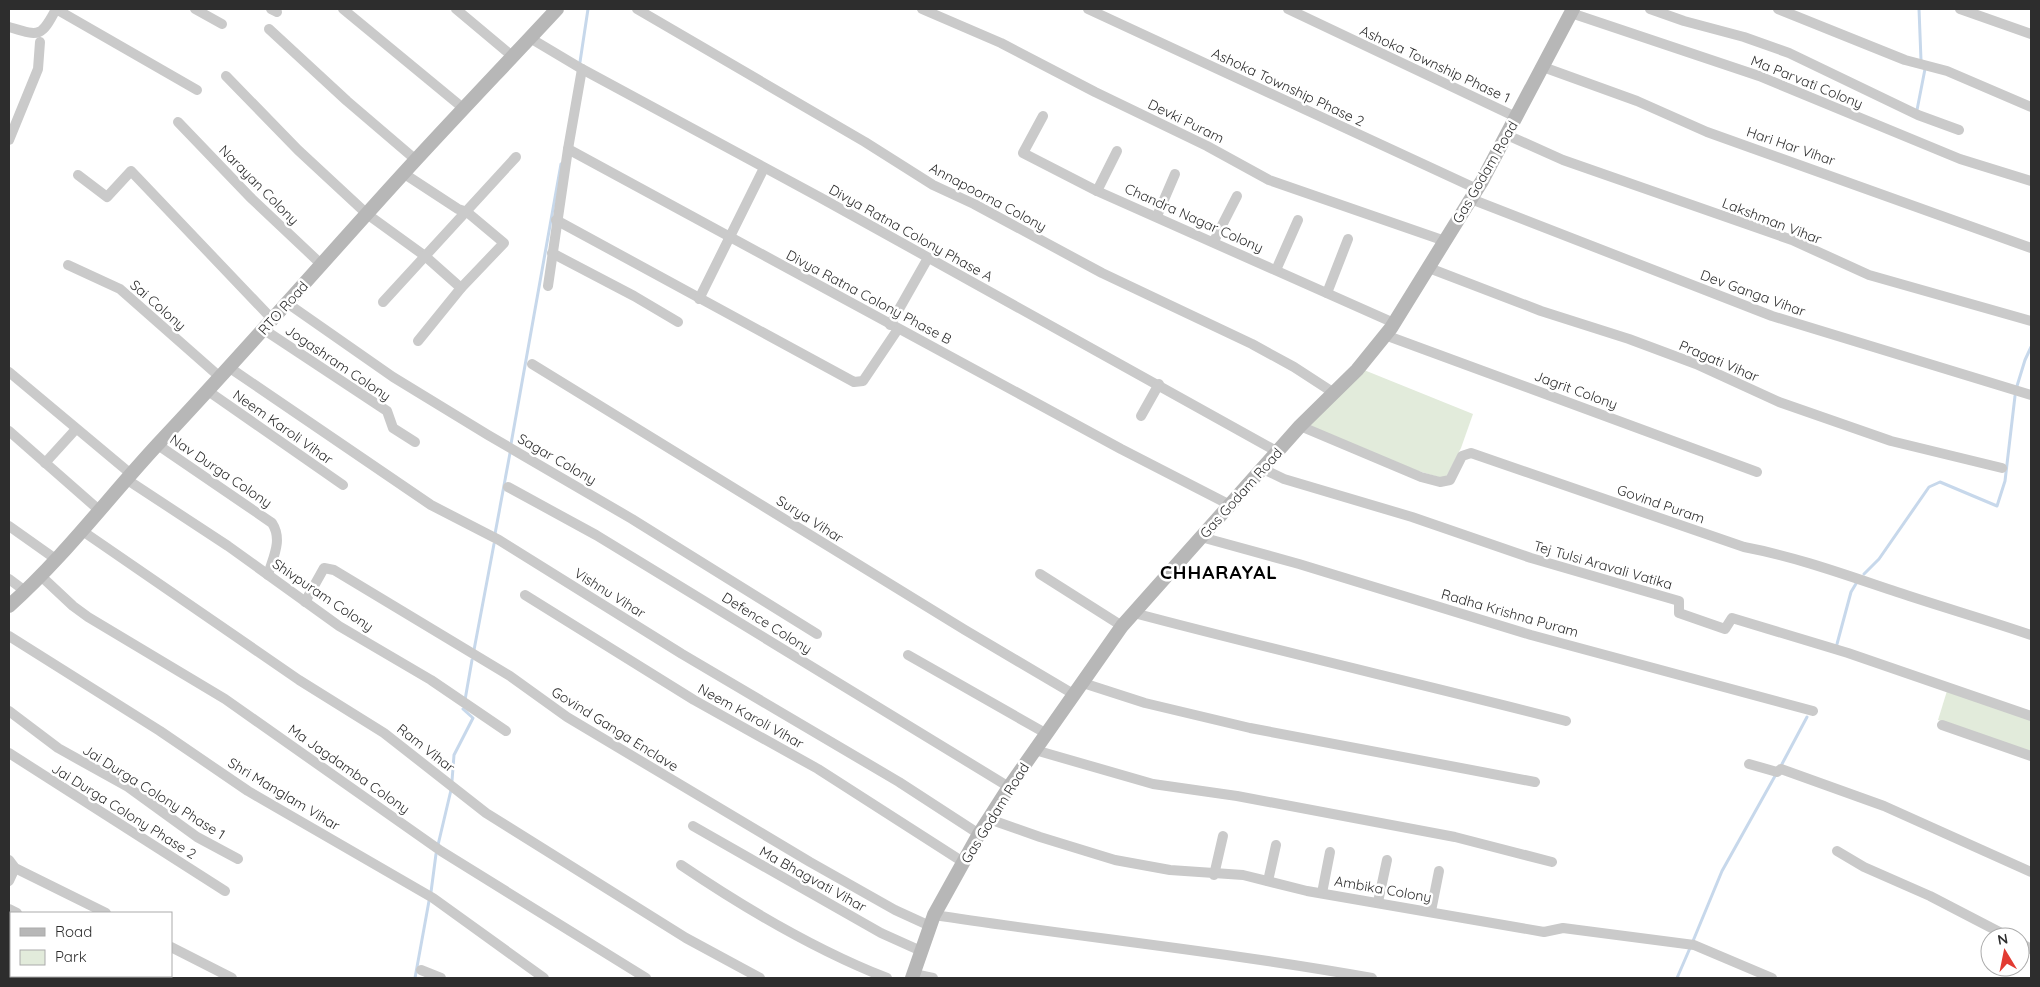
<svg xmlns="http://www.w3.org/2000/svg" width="2040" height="987" font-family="Quicksand,sans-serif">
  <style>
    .green { fill: #e2ebdb }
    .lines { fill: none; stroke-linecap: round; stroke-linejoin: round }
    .stream { stroke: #c7d8eb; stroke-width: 3 }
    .street { stroke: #cacaca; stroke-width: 10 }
    .secondary { stroke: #b7b7b7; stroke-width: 14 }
    .labels { text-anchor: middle; stroke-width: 5; stroke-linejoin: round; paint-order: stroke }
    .street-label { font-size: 14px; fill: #2d2d2d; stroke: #fff }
    .district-label { font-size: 19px; font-weight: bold; letter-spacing: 1px; fill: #000; stroke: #fff }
  </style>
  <rect width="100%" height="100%" fill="#fff"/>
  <g class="green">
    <path d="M1364 370 1473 414 1461 448 1445 479 1402 466 1309 426Z"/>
    <path d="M1947 691 2031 718V753L1938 720Z"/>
  </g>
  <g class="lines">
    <g class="stream">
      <path d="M1919 9 1921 60"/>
      <path d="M580 62 588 9"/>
      <path d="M1917 110 1925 69"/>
      <path d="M2017 386 2025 360 2031 347"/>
      <path d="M511 444 561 164"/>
      <path d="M495 534 510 453"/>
      <path d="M1864 574 1879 559 1929 487 1940 482 1997 506 2005 481 2015 396"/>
      <path d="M1837 644 1851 592 1857 582"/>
      <path d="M474 650 494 544"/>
      <path d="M465 700 472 660"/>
      <path d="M1782 764 1807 717"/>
      <path d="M452 781 454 755 473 718 463 709"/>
      <path d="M438 845 451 790"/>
      <path d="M431 892 436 854"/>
      <path d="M1693 941 1722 871 1775 776"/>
      <path d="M415 978 429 901"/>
      <path d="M1677 978 1690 948"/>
    </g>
    <g class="street">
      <path d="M56 9 197 90"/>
      <path d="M195 9 222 24"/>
      <path d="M271 9 277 12"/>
      <path d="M343 9 463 108"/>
      <path d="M456 9 512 56"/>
      <path d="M637 9 865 142 933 185 974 204 1102 273 1252 344 1294 367 1334 393"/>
      <path d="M922 9 1001 43 1095 92 1207 146 1269 180 1445 241"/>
      <path d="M1088 9 1477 189"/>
      <path d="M1288 9 1516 117"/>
      <path d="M1650 9 1684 21 1744 37 1789 53 1918 115 1959 130"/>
      <path d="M1778 9 1905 60 1947 71 2031 107"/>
      <path d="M1960 9 2031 34"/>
      <path d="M1571 13 1759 76 1960 159 2031 181"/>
      <path d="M9 27C39 36 41 38 56 9"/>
      <path d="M269 29 347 101 416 160"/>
      <path d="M530 38 582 69 821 198 1278 452"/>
      <path d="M1543 67 1637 101 1707 132 2031 248"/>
      <path d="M582 69 568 149 1121 449 1230 505"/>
      <path d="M226 76 298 150 367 214 425 256 461 288"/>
      <path d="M1043 116 1023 153 1097 191 1394 323"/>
      <path d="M178 122 250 197 322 265"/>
      <path d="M1507 135 1563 160 1792 240 1869 275 2031 321"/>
      <path d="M9 140 38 69 40 42"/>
      <path d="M403 173 458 209 467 212 504 243 461 288 418 341"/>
      <path d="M78 175 107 197 131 171 272 319"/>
      <path d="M1097 191 1117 151"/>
      <path d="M1471 199 1772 316 2031 395"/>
      <path d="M1157 216 1175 174"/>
      <path d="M556 220 854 382 863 381 898 329"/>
      <path d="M1214 241 1237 196"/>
      <path d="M552 253 634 296 678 322"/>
      <path d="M68 265 120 289 221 378"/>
      <path d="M1429 268 1541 311 1629 339 1696 364 1779 402 1891 441 2002 468"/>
      <path d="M1276 270 1298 220"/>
      <path d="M548 286 568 149"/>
      <path d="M1327 293 1348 239"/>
      <path d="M699 299 764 168"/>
      <path d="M383 302 516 157"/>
      <path d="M287 303 393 377 488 435 632 519 817 634"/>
      <path d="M890 325 928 258"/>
      <path d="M263 329 387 411 393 428 415 442"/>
      <path d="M1385 335 1757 472"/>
      <path d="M532 364 965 630 1075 695"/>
      <path d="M230 368 431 505 499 540 682 654 899 782 979 834"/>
      <path d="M9 372 131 474"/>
      <path d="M208 391 343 485"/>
      <path d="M1141 416 1159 384"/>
      <path d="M1300 426 1421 477 1440 482 1450 480 1462 456 1471 453 1744 547C1797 557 1846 575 1897 592 1942 607 1987 620 2031 635"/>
      <path d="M9 431 99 510"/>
      <path d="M158 445 272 523C283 540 273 557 268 575"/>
      <path d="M45 463 76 429"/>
      <path d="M1263 469 1284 479 1412 517 1531 558 1679 601V613L1725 629 1732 618 1848 653 2031 716"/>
      <path d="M126 479 228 546 339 626 431 680 506 731"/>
      <path d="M508 487 596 535 1009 787"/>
      <path d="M9 526 57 560"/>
      <path d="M81 530 299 680 384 733 486 813 686 938 760 978"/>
      <path d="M1201 537 1299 564 1531 635 1813 711"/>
      <path d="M1040 574 1122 626"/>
      <path d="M42 577 73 606 88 617 225 699 441 851 646 978"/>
      <path d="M9 579 25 591"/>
      <path d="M525 595 694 700 818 769 963 862"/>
      <path d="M305 602 324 568 334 570 510 676 567 717 810 862 895 910 930 926"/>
      <path d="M1134 613C1277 651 1422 684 1566 721"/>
      <path d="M9 636 160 731 248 791 433 898 544 978"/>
      <path d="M908 655 1047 734"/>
      <path d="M1083 683 1145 703 1250 728 1535 782"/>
      <path d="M9 711 58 748 128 787 197 837 238 859"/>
      <path d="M1942 725 2031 756"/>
      <path d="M1035 750 1153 784 1237 796 1455 837 1552 862"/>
      <path d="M9 753 225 891"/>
      <path d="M1749 764 1777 772 1781 769 1884 806 2031 872"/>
      <path d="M989 819 1040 837 1115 860 1170 870 1243 875 1307 891 1544 932 1563 928 1694 945 1772 978"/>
      <path d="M693 826 881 933 921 951"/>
      <path d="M1837 851 1864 867 1930 896 2009 937"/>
      <path d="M9 860 15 868 106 913"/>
      <path d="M681 865C746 909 813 949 887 978"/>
      <path d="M1214 875 1223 836"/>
      <path d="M9 881 15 868"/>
      <path d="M1268 881 1276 845"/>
      <path d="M1322 893 1330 852"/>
      <path d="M1378 902 1387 860"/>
      <path d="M9 909 17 913"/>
      <path d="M1431 911 1439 871"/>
      <path d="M934 915C1080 937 1227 952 1372 978"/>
      <path d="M2020 943 2031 949"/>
      <path d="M171 947 232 978"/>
      <path d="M9 951 11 952"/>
      <path d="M421 970 441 978"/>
      <path d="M914 974 933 978"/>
      <path d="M145 976 150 978"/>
    </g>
    <g class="secondary">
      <path d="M9 606C64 557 108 498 158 444 241 356 320 265 401 176 453 119 505 65 557 9"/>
      <path d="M912 978 934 915 979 834 1009 787 1122 626 1300 426 1357 370 1391 328 1482 181 1573 9"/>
    </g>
  </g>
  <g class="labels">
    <g class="street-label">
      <text transform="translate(1435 64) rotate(25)" y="5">Ashoka Township Phase 1</text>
      <text transform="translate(1807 82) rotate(22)" y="5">Ma Parvati Colony</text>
      <text transform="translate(1288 87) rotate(25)" y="5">Ashoka Township Phase 2</text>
      <text transform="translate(1186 121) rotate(26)" y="5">Devki Puram</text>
      <text transform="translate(1791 146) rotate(19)" y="5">Hari Har Vihar</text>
      <text transform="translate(1485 172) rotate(-60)" y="5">Gas Godam Road</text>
      <text transform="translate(259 185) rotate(45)" y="5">Narayan Colony</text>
      <text transform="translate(988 197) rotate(28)" y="5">Annapoorna Colony</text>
      <text transform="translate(1194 218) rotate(24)" y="5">Chandra Nagar Colony</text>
      <text transform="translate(1772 221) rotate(21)" y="5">Lakshman Vihar</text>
      <text transform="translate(911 233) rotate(29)" y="5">Divya Ratna Colony Phase A</text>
      <text transform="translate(1753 293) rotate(20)" y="5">Dev Ganga Vihar</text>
      <text transform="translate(869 297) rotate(28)" y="5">Divya Ratna Colony Phase B</text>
      <text transform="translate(158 305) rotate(41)" y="5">Sai Colony</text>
      <text transform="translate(283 308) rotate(-48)" y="5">RTO Road</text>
      <text transform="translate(1719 361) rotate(23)" y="5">Pragati Vihar</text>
      <text transform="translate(338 363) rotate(34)" y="5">Jogashram Colony</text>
      <text transform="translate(1576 390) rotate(20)" y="5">Jagrit Colony</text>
      <text transform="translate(283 427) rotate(35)" y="5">Neem Karoli Vihar</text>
      <text transform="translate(557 459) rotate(30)" y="5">Sagar Colony</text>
      <text transform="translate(221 471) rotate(34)" y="5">Nav Durga Colony</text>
      <text transform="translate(1241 493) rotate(-48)" y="5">Gas Godam Road</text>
      <text transform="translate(1661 504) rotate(19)" y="5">Govind Puram</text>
      <text transform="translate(810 519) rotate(32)" y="5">Surya Vihar</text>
      <text transform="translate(1603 565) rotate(16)" y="5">Tej Tulsi Aravali Vatika</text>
      <text transform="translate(610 593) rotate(32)" y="5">Vishnu Vihar</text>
      <text transform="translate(323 595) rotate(34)" y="5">Shivpuram Colony</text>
      <text transform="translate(1510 613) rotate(16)" y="5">Radha Krishna Puram</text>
      <text transform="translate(767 623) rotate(32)" y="5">Defence Colony</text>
      <text transform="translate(751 716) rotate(29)" y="5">Neem Karoli Vihar</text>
      <text transform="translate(615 729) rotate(32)" y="5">Govind Ganga Enclave</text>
      <text transform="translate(426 748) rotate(38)" y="5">Ram Vihar</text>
      <text transform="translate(349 769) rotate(35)" y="5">Ma Jagdamba Colony</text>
      <text transform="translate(154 792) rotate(32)" y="5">Jai Durga Colony Phase 1</text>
      <text transform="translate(284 794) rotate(31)" y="5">Shri Manglam Vihar</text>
      <text transform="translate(124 811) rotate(32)" y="5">Jai Durga Colony Phase 2</text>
      <text transform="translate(995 813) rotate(-58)" y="5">Gas Godam Road</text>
      <text transform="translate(813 879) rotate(29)" y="5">Ma Bhagvati Vihar</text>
      <text transform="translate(1383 889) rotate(10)" y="5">Ambika Colony</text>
    </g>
    <g class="district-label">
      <text x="1219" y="579">CHHARAYAL</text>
    </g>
  </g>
  <rect width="2040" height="987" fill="none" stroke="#2d2d2d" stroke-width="20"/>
  <rect x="10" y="912" width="162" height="65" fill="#ffffff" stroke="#ababab"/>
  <rect x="20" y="928" width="25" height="8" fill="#b7b7b7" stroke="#ababab"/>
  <text x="55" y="937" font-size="15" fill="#2d2d2d">Road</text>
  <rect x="20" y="950" width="25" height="15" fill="#e2ebdb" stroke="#ababab"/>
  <text x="55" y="962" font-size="15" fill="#2d2d2d">Park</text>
  <g transform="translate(2005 952) rotate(350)"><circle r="24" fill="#ffffff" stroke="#ababab"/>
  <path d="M0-4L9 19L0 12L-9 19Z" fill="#e23b32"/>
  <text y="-8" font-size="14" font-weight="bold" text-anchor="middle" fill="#2d2d2d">N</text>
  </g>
</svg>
